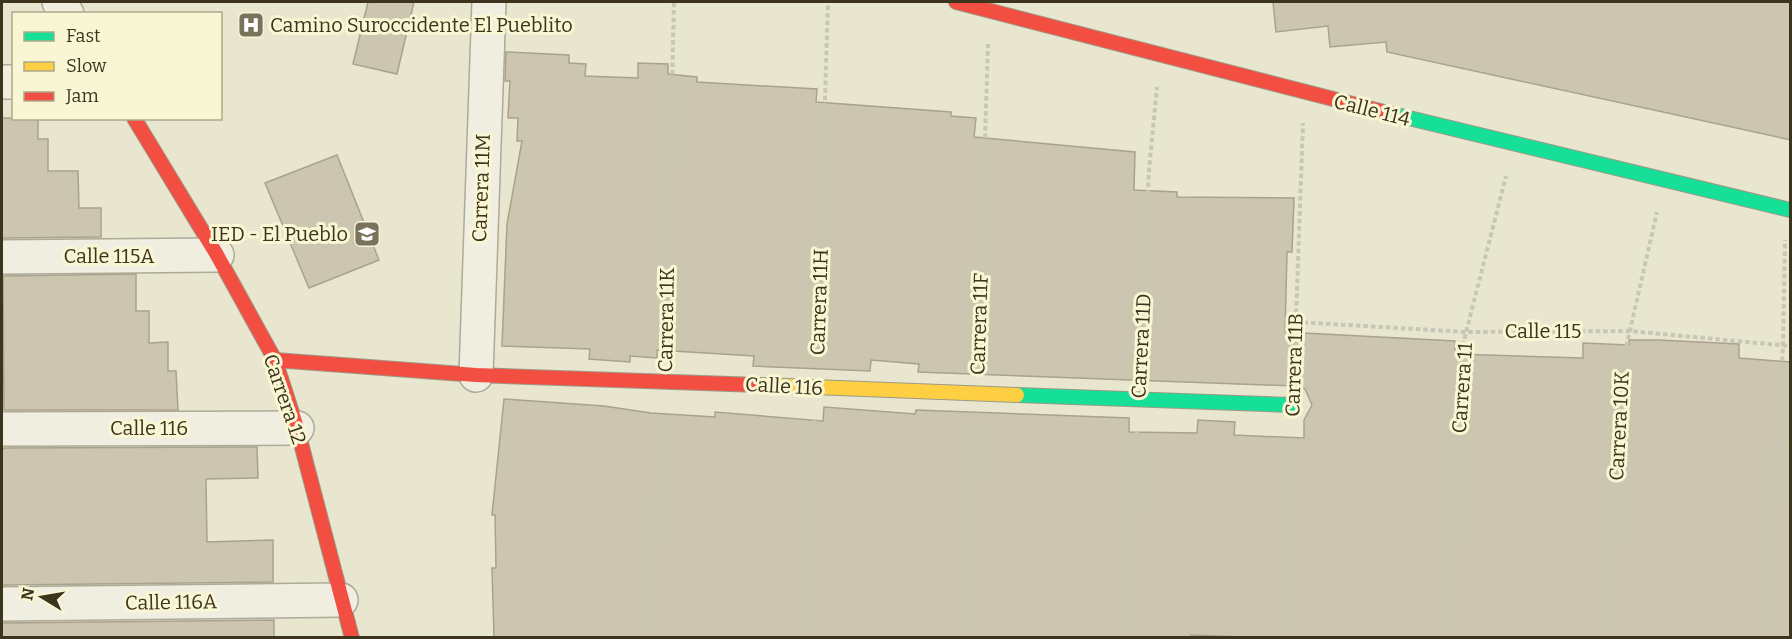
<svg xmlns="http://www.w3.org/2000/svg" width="1792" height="639" font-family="Bitter,serif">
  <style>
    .building { fill: #ccc5af; stroke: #a9a28d; stroke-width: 1.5 }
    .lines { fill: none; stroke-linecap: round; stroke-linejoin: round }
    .street-casing { stroke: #adaa97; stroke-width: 36 }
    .fast-casing { stroke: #9d9986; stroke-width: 16 }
    .slow-casing { stroke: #9d9986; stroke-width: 16 }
    .jam-casing { stroke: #9d9986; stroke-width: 16 }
    .path { stroke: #c8c6b7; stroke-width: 4; stroke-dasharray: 4.5 3; stroke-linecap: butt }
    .street { stroke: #efeee1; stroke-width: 33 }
    .fast { stroke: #16e098; stroke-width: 14 }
    .slow { stroke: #ffcf43; stroke-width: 14 }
    .jam { stroke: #f24e42; stroke-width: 14 }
    .labels { text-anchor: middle; stroke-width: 6; stroke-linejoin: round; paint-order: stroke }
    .poi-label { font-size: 20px; fill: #3d341e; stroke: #f9f6d4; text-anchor: start }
    .street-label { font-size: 20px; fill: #3d341e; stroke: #f9f6d4 }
  </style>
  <rect width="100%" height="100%" fill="#e8e6ce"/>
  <g class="building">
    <path d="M368 2H414L397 74 353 64Z"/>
    <path d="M1273 2H1791V140L1387 52 1386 42 1330 47 1328 26 1276 32Z"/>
    <path d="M506 52 569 55V63L586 64 585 76 638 78V63L668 64V74L697 77V82L817 89 816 102 951 112V116L976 118 974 137 1135 152 1134 190 1177 192V197L1294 198 1292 252H1287L1285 332 1455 341V354L1583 358V343L1629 345V340H1658L1739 344V358L1791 362V638H1267L1191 635V638H494L492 568H496L495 515H492L504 399 604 406 651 413 715 417V412L823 421 824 407 915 414 916 410 1129 418V432L1197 433 1198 420 1235 422 1234 435 1304 438V420L1312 405 1305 389 1294 386 918 372 919 364 871 360 870 371 753 366 754 356 657 350V358L630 356V362L589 359 590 349 502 346 507 224 522 141H517L518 118H508L510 81H505Z"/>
    <path d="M2 118H38V139H48V171H78L79 208H101V237L2 238Z"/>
    <path d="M337 155 379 260 309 288 265 183Z"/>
    <path d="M136 274V311H149V343L168 342V371H176L178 410H4L3 276Z"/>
    <path d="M257 447 258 478 206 479 207 542 273 540V582L2 585V450L4 448Z"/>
    <path d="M274 620V638H2V623Z"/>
  </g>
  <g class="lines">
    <defs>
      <g id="street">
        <path d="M59 2 67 14"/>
        <path d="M2 82H14"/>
        <path d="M2 257 217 255"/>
        <path d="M476 375 489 2"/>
        <path d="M2 429 297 428"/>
        <path d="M2 604 341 600"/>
      </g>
      <g id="fast">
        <path d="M1384 112 1790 210"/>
        <path d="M1017 395 1293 405"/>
      </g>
      <path id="slow" d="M759 385 1017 395"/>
      <g id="jam">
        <path d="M956 2 1384 112"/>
        <path d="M134 118 217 255 275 360 297 428 352 638"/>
        <path d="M275 360 476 375 759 385"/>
      </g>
    </defs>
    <use href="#street" class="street-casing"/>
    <use href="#fast" class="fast-casing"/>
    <use href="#slow" class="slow-casing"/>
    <use href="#jam" class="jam-casing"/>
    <g class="path">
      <path d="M1296 322 1466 332 1630 331 1790 346"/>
      <path d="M666 352 674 2"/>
      <path d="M817 355 828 2"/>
      <path d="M978 363 988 44"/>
      <path d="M1140 367 1149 170 1157 87"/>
      <path d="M1294 373 1303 123"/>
      <path d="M648 638 663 414"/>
      <path d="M804 638 815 419"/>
      <path d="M969 638 976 425"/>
      <path d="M1130 638 1137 431"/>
      <path d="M1287 638 1292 437"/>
      <path d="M1451 638 1460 356 1506 176"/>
      <path d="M1611 638 1620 374 1657 212"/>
      <path d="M1768 638 1783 346 1785 240"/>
    </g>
    <use href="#street" class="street"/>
    <use href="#fast" class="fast"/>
    <use href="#slow" class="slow"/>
    <use href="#jam" class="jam"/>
  </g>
  <defs>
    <symbol id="hospital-square" viewBox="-11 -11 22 22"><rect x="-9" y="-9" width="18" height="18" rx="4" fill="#79725c" stroke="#f9f6d4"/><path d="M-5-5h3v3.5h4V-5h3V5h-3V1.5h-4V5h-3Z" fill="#fff"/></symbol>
    <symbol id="school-square" viewBox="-11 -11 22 22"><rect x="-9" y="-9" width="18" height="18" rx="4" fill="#79725c" stroke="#f9f6d4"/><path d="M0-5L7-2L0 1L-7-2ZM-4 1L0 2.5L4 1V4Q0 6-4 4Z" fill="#fff"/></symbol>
  </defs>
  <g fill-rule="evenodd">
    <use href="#hospital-square" x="236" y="10" width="30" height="30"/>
    <use href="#school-square" x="352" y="219" width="30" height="30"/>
  </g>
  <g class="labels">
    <g class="poi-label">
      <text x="270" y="32">Camino Suroccidente El Pueblito</text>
      <text x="348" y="241" text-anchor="end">IED - El Pueblo</text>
    </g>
    <g class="street-label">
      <text transform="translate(1372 110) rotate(14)" y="7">Calle 114</text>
      <text transform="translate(481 188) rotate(-88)" y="7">Carrera 11M</text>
      <text x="109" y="263">Calle 115A</text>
      <text transform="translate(819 302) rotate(-88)" y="7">Carrera 11H</text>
      <text transform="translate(666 320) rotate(-89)" y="7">Carrera 11K</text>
      <text transform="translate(979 324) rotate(-88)" y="7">Carrera 11F</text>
      <text x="1543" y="338">Calle 115</text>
      <text transform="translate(1141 346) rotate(-87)" y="7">Carrera 11D</text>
      <text transform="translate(1294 365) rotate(-88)" y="7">Carrera 11B</text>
      <text transform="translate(784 386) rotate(3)" y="7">Calle 116</text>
      <text transform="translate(1462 388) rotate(-86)" y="7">Carrera 11</text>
      <text transform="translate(285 399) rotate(71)" y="7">Carrera 12</text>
      <text transform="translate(1619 426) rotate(-87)" y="7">Carrera 10K</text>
      <text x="149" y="435">Calle 116</text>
      <text transform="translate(171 602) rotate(-1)" y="7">Calle 116A</text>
    </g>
  </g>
  <rect width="1792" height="639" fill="none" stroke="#3d341e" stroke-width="6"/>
  <rect x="12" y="12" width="210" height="108" fill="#f9f6d4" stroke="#aea88b" stroke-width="1.5"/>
  <rect x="24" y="32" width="30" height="9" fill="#16e098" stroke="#aea88b" stroke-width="1.5"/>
  <text x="66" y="42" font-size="18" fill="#3d341e">Fast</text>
  <rect x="24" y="62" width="30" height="9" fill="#ffcf43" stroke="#aea88b" stroke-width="1.5"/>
  <text x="66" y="72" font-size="18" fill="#3d341e">Slow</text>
  <rect x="24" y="92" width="30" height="9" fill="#f24e42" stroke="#aea88b" stroke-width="1.5"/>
  <text x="66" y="102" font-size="18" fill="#3d341e">Jam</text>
  <g transform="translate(42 597) rotate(281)" stroke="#f9f6d4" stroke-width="4.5" paint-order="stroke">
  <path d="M0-4.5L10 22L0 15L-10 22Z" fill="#3d341e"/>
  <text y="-9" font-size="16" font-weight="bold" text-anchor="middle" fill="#3d341e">N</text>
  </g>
</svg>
